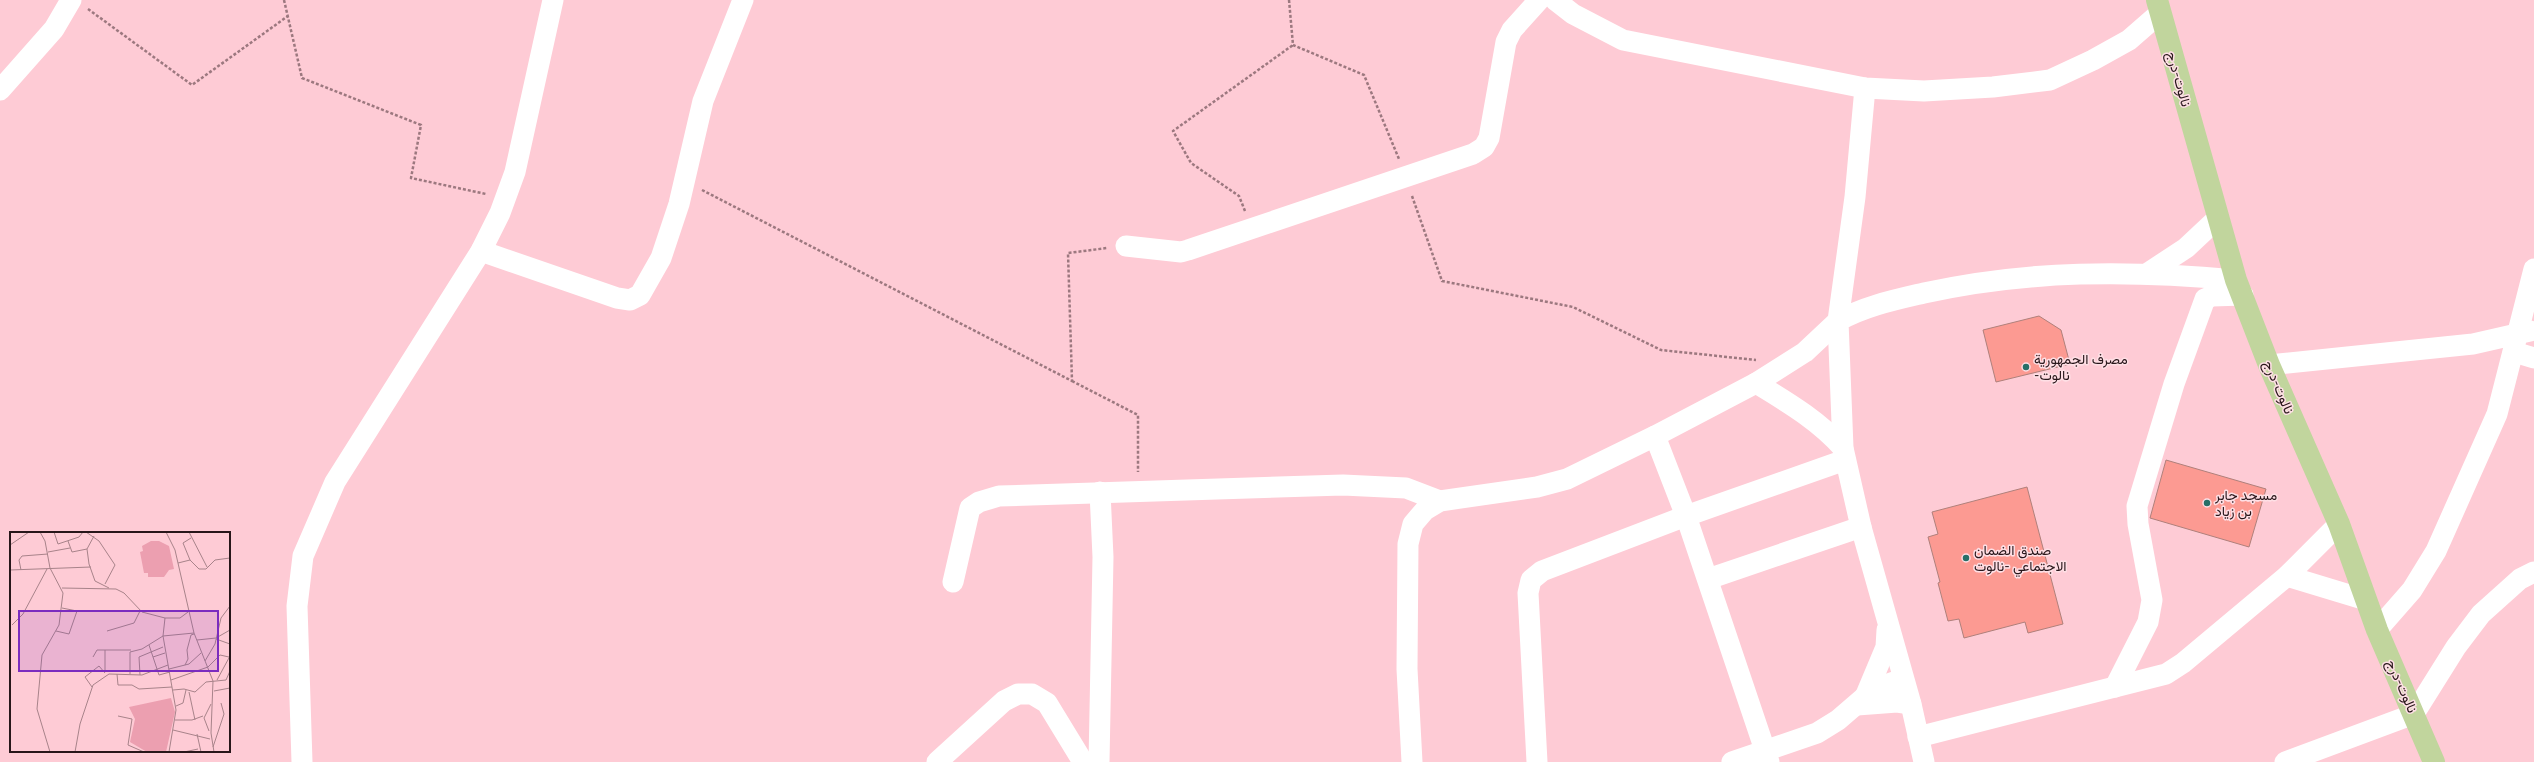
<svg xmlns="http://www.w3.org/2000/svg" width="2534" height="762" font-family="'IBM Plex Serif',Vazirmatn,serif">
  <style>
    .building { fill: #fc9a92; stroke: #af807b }
    .lines { fill: none; stroke-linecap: round; stroke-linejoin: round }
    .path { stroke: #9c787f; stroke-width: 2.5; stroke-dasharray: 3 2; stroke-linecap: butt }
    .minor { stroke: #fff; stroke-width: 21 }
    .major { stroke: #c1d59d; stroke-width: 22 }
    .poi-dot { fill: #276f67; stroke: #fedfe5; stroke-width: 1.5 }
    .labels { text-anchor: middle; stroke-width: 3; stroke-linejoin: round; paint-order: stroke }
    .street-label { font-size: 14px; fill: #28161a; stroke: #fedfe5 }
    .poi-label { font-size: 14px; fill: #28161a; stroke: #fedfe5; text-anchor: start }
    .inset-road { fill: none; stroke: #a8838a; stroke-width: 1 }
    .view { fill: #7b2cbf; fill-opacity: 0.15; stroke: #7b2cbf; stroke-width: 2 }
    .inset-edge { fill: none; stroke: #28161a; stroke-width: 2 }
  </style>
  <rect width="100%" height="100%" fill="#fecbd5"/>
  <g class="building">
    <path d="M2039 316 2061 330 2070 364 1996 382 1983 330Z"/>
    <path d="M2166 460 2266 489 2249 547 2150 518Z"/>
    <path d="M2027 487 2063 624 2028 633 2025 622 1964 638 1959 619 1948 621 1938 583 1940 582 1928 537 1938 534 1932 512Z"/>
  </g>
  <g class="lines">
    <g class="path">
      <path d="M284 0 302 78 421 125 411 178 486 194"/>
      <path d="M1289 0 1293 45 1364 75 1399 159"/>
      <path d="M88 9 192 85 288 16"/>
      <path d="M702 190 1072 381 1068 253 1107 248"/>
      <path d="M1412 196 1442 281 1573 307 1661 350 1756 360"/>
      <path d="M1245 211 1239 196 1191 163 1173 131 1293 45"/>
      <path d="M1072 381 1138 415V472"/>
    </g>
    <g class="minor">
      <path d="M1555 0 1573 14 1623 40 1865 88 1924 91 1993 87 2050 80 2093 60 2129 40 2160 13"/>
      <path d="M0 90 54 29 71 0"/>
      <path d="M1126 246 1181 252 1188 250 1473 154 1484 147 1489 138 1506 42 1512 30 1539 0"/>
      <path d="M481 251 617 298 630 300 640 295 661 258 679 204 703 101 743 0"/>
      <path d="M2148 273 2186 248 2218 218"/>
      <path d="M2514 352 2534 358"/>
      <path d="M2269 365 2473 344 2530 331"/>
      <path d="M1756 383C1787 402 1818 420 1843 448"/>
      <path d="M1655 436 1686 516 1769 762"/>
      <path d="M2287 576 2366 600"/>
      <path d="M1708 579 1861 527"/>
      <path d="M953 582 970 508 979 502 999 496 1343 485 1406 488 1440 501"/>
      <path d="M2377 630 2412 590 2436 551 2497 414 2534 269"/>
      <path d="M2115 687 2148 622 2152 600 2138 524 2137 506 2174 384 2205 299 2212 296 2243 295"/>
      <path d="M1865 697 1886 647 1887 630"/>
      <path d="M1857 705 1897 702 1911 704"/>
      <path d="M1918 737 2166 674 2183 663 2287 576 2339 524"/>
      <path d="M302 762 297 606 303 556 335 482 481 251 500 213 515 172 553 0"/>
      <path d="M937 762 1004 701 1018 694H1032L1047 703 1083 762"/>
      <path d="M1099 762 1103 557 1100 492"/>
      <path d="M1412 762 1407 669 1408 544 1413 524 1425 510 1440 501 1537 487 1567 479 1655 436 1756 383 1805 352 1838 321 1855 197 1865 88"/>
      <path d="M1537 762 1528 593 1531 580 1542 571 1686 516 1845 460"/>
      <path d="M1732 762 1817 733 1838 720 1874 689 1903 679"/>
      <path d="M1924 762 1911 704 1861 527 1843 448 1838 321C1865 306 1894 300 1924 293 2029 270 2130 270 2236 280"/>
      <path d="M2285 762 2414 714 2456 647 2481 614 2520 579 2534 572"/>
    </g>
    <path class="major" d="M2157 0 2236 280 2269 365 2339 524 2377 630 2434 762"/>
  </g>
  <g class="poi-dot">
    <circle cx="2026" cy="367" r="4"/>
    <circle cx="2207" cy="503" r="4"/>
    <circle cx="1966" cy="558" r="4"/>
  </g>
  <g class="labels">
    <g class="street-label">
      <text transform="translate(2179 79) rotate(74)" y="5">نالوت-درج</text>
      <text transform="translate(2279 387) rotate(67)" y="5">نالوت-درج</text>
      <text transform="translate(2402 686) rotate(66)" y="5">نالوت-درج</text>
    </g>
    <g class="poi-label">
      <text x="2034" y="364">مصرف الجمهورية<tspan x="2034" dy="16">-نالوت</tspan></text>
      <text x="2215" y="500">مسجد جابر<tspan x="2215" dy="16">بن زياد</tspan></text>
      <text x="1974" y="555">صندق الضمان<tspan x="1974" dy="16">الاجتماعي -نالوت</tspan></text>
    </g>
  </g>
  <g transform="translate(10 532)">
    <rect width="220" height="220" fill="#fecbd5"/>
    <path d="M161 166 165 180 156 220H137L120 210 125 187 119 175Z" fill="#ec9fb0"/>
    <path d="M141 9H149L159 14 164 37 159 38 154 45H138V41H134L130 20 133 19 132 14Z" fill="#ec9fb0"/>
    <path class="inset-road" d="M30 0 35 9 40 36 53 61 49 93 32 123 27 177 40 220M44 0 48 12 69 5 73 0M76 0 89 9 105 33 95 52M156 0 165 18 184 101 203 149 201 201 204 220M179 0 197 35M84 4 77 17 79 32 85 49 99 56M181 6 173 11 180 28 189 37H196L205 28 220 26M58 9 62 20 77 17M0 13 19 0M38 20 60 16M168 31 180 28M0 38 81 35M11 38 9 28 12 24 38 22M52 56 106 57 114 61 132 80 155 86H170L178 80M2 93 13 82 37 37M46 99 59 102 67 79 52 76M97 99 124 91 130 79M206 107 220 112M187 108 206 106 220 98M139 113 149 143 160 140M83 125 87 118H121M143 125 155 121M195 129 205 112 211 86 220 74M175 133 178 127 177 118 181 103 184 102M159 137 179 132 191 121M95 140V118M107 142 108 153H122L129 157 162 155M120 142V120L132 117 153 104 155 86M130 143 129 125 153 115M161 148 198 135 210 123 219 125M207 148 220 124M82 155 75 145 89 134 95 141M163 158 174 157 185 160 196 150 216 148 220 139M204 159 220 156M179 160 185 188M166 174 173 171 176 158M108 184 122 187 118 213M165 188H182L193 184M163 198 200 207M199 199 194 186 201 172M187 202 191 220M118 213 134 220M203 215 214 182 211 171M65 220 70 192 83 153 99 142 132 143 158 133M159 220 166 178 153 104 184 101M174 220 188 217"/>
    <path class="view" d="M9 79H208V139H9Z"/>
    <rect width="220" height="220" class="inset-edge"/>
  </g>
</svg>
